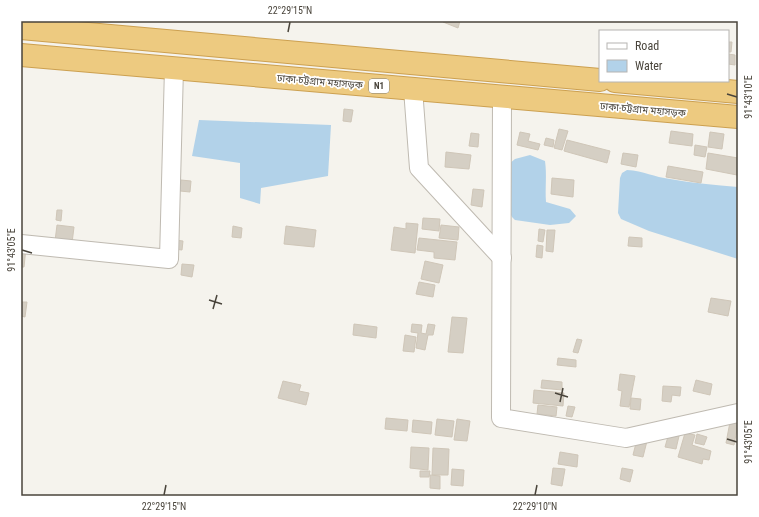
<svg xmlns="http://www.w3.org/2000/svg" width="759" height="517" font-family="'Roboto Condensed','Noto Sans Bengali',sans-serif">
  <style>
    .water { fill: #b2d2e9 }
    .building { fill: #d5cfc4; stroke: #cfc6b8 }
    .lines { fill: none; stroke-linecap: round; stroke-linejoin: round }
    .minor-casing { stroke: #bfbab1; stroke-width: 20 }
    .highway-casing { stroke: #cca050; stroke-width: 24 }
    .minor { stroke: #fff; stroke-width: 18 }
    .highway { stroke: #edca80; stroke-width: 22 }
    .ticks { fill: none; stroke: #49443b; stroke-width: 1.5 }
    .labels { text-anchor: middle; stroke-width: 3.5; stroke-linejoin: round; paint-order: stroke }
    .shield { fill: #fff; stroke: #807c76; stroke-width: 1 }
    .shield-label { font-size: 9px; font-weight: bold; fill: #49443b }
    .street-label { font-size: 10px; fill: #49443b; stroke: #fff }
    .neatline { fill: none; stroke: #49443b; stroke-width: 1.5 }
    .ticks-label { font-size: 10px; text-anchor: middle; fill: #49443b }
  </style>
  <rect width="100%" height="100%" fill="#f5f3ed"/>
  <g class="water">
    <path d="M199 120 331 125 328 176 261 188 260 204 240 198V163L192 156Z"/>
    <path d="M530 155 545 161C547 175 545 188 546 202L570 209 576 216 569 223 550 225 515 220 512 217 509 211V164L515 159Z"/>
    <path d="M627 170C644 171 654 177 670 179 692 183 715 185 738 187V259L649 231 621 219 618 213 620 178 622 173Z"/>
  </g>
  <g class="building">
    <path d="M443 21H460L458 28 443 22Z"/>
    <path d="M728 42H732L731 52H728Z"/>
    <path d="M728 54 735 55V65L728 64Z"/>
    <path d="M344 109 353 110 351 122 343 121Z"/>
    <path d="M559 129 568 131 562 150 554 148Z"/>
    <path d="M671 131 693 134 692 146 669 143Z"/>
    <path d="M520 132 530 134 528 141 540 144 538 150 517 145Z"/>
    <path d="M710 132 724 134 722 149 708 147Z"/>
    <path d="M471 133 479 134 478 147 469 146Z"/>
    <path d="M546 138 554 140 553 147 544 145Z"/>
    <path d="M567 140 610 151 607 163 564 151Z"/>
    <path d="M695 145 707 147 705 157 694 155Z"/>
    <path d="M446 152 471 155 469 169 445 167Z"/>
    <path d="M623 153 638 155 636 167 621 164Z"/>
    <path d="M708 153 738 158 737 175 706 169Z"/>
    <path d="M668 166 703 172 701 183 666 177Z"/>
    <path d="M552 178 574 180 573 197 551 194Z"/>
    <path d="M181 180 191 181 190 192 180 191Z"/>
    <path d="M473 189 484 190 482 207 471 205Z"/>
    <path d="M57 210H62L61 221 56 220Z"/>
    <path d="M423 218 440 219 439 231 422 229Z"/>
    <path d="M406 223 418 224 415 253 391 250 394 227 406 229Z"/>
    <path d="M57 225 74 227 72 243 55 241Z"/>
    <path d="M441 225 459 227 458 240 439 238Z"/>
    <path d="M233 226 242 228 241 238 232 237Z"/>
    <path d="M286 226 316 230 314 247 284 244Z"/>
    <path d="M539 229 545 230 543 242 538 241Z"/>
    <path d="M547 230H555L553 252 546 251Z"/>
    <path d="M629 237 642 238V247L628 246Z"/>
    <path d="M419 238 457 242 455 260 434 258V252L417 250Z"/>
    <path d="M175 240 183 241 182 250 174 249Z"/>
    <path d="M537 245 543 246 542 258 536 257Z"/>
    <path d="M21 247 26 248 24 267H21Z"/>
    <path d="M425 261 443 265 439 283 421 279Z"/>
    <path d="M182 264 194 265 192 277 181 275Z"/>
    <path d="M419 282 435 285 433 297 416 294Z"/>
    <path d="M711 298 731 301 728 316 708 312Z"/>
    <path d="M21 302H27L25 317 21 316Z"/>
    <path d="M452 317 467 318 463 353 448 352Z"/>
    <path d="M354 324 377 327 376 338 353 335Z"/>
    <path d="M412 324 422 325 421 333 426 334 428 324 435 325 433 335H428L425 350 416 348 418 333 411 332Z"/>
    <path d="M405 335 416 337 414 352 403 351Z"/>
    <path d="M577 339 582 340 578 353 573 352Z"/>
    <path d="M558 358 576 360V367L557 365Z"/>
    <path d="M620 374 635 376 629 407 620 406 622 391 618 390Z"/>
    <path d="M542 380 562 382V390L541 388Z"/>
    <path d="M696 380 712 384 710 395 693 391Z"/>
    <path d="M283 381 301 385 299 391 309 393 306 405 278 398Z"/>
    <path d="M663 386 681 387 680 396 672 395 671 402 662 401Z"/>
    <path d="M534 390 564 393 563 406 533 403Z"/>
    <path d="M631 398 641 399 640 410 630 409Z"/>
    <path d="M538 405 557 407 556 416 537 414Z"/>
    <path d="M568 406 575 407 572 417 566 416Z"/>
    <path d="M386 418 408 420 407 431 385 429Z"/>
    <path d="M437 419 454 421 452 437 435 435Z"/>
    <path d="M457 419 470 421 467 441 454 440Z"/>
    <path d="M413 420 432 422 431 434 412 432Z"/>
    <path d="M730 422 738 424 734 445 726 443Z"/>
    <path d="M669 433 679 436 676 449 665 447Z"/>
    <path d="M685 433 695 435 692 445 711 451 709 460 703 459 702 464 678 457Z"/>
    <path d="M697 434 707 437 704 445 695 443Z"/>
    <path d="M637 439 647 441 643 457 633 455Z"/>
    <path d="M411 447 429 448 428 470 410 468Z"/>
    <path d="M433 448 449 449 448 475H432Z"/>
    <path d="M560 452 578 455 577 467 558 464Z"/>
    <path d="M553 468 565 469 562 486 551 484Z"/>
    <path d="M622 468 633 470 630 482 620 479Z"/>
    <path d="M452 469 464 470 463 486 451 485Z"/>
    <path d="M420 471H430L429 477H420Z"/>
    <path d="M430 475 440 476V489L430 488Z"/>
  </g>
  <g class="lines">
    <defs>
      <g id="minor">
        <path d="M413 89 419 168 502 258"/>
        <path d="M502 97 501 418 626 438 738 413"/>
        <path d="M21 244 169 259 174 68"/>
      </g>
      <g id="highway">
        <path d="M21 28 600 80"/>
        <path d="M21 55 738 117"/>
        <path d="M615 81 738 92"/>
      </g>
    </defs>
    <use href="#minor" class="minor-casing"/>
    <use href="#highway" class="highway-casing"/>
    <use href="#minor" class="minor"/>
    <use href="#highway" class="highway"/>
  </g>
  <path class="ticks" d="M288 32 290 22M727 94 737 97M22 250 32 253M209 300 222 304M213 309 217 295M555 393 568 397M560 402 563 388M727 439 737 442M164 495 166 485M535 495 537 485"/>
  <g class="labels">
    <rect class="shield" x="369" y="79" width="20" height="14" rx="3"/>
    <g class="shield-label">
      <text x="379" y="89">N1</text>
    </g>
    <g class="street-label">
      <text transform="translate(320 81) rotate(5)" y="4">ঢাকা-চট্টগ্রাম মহাসড়ক</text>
      <text transform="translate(643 109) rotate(5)" y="4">ঢাকা-চট্টগ্রাম মহাসড়ক</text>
    </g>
  </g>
  <rect width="759" height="517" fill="none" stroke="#ffffff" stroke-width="44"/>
  <rect x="599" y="30" width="130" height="52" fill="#ffffff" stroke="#b6b4b1"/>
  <rect x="607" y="43" width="20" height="6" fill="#ffffff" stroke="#b6b4b1"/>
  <text x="635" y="50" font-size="12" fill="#49443b">Road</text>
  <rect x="607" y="60" width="20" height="12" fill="#b2d2e9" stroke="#b6b4b1"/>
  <text x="635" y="70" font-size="12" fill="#49443b">Water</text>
  <rect x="22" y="22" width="715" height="473" class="neatline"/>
  <g class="ticks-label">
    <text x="290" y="14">22°29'15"N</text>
    <text transform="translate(748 97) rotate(-90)" y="4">91°43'10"E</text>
    <text transform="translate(11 250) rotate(-90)" y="4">91°43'05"E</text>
    <text transform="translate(748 442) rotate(-90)" y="4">91°43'05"E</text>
    <text x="164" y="510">22°29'15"N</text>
    <text x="535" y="510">22°29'10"N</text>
  </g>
</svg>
